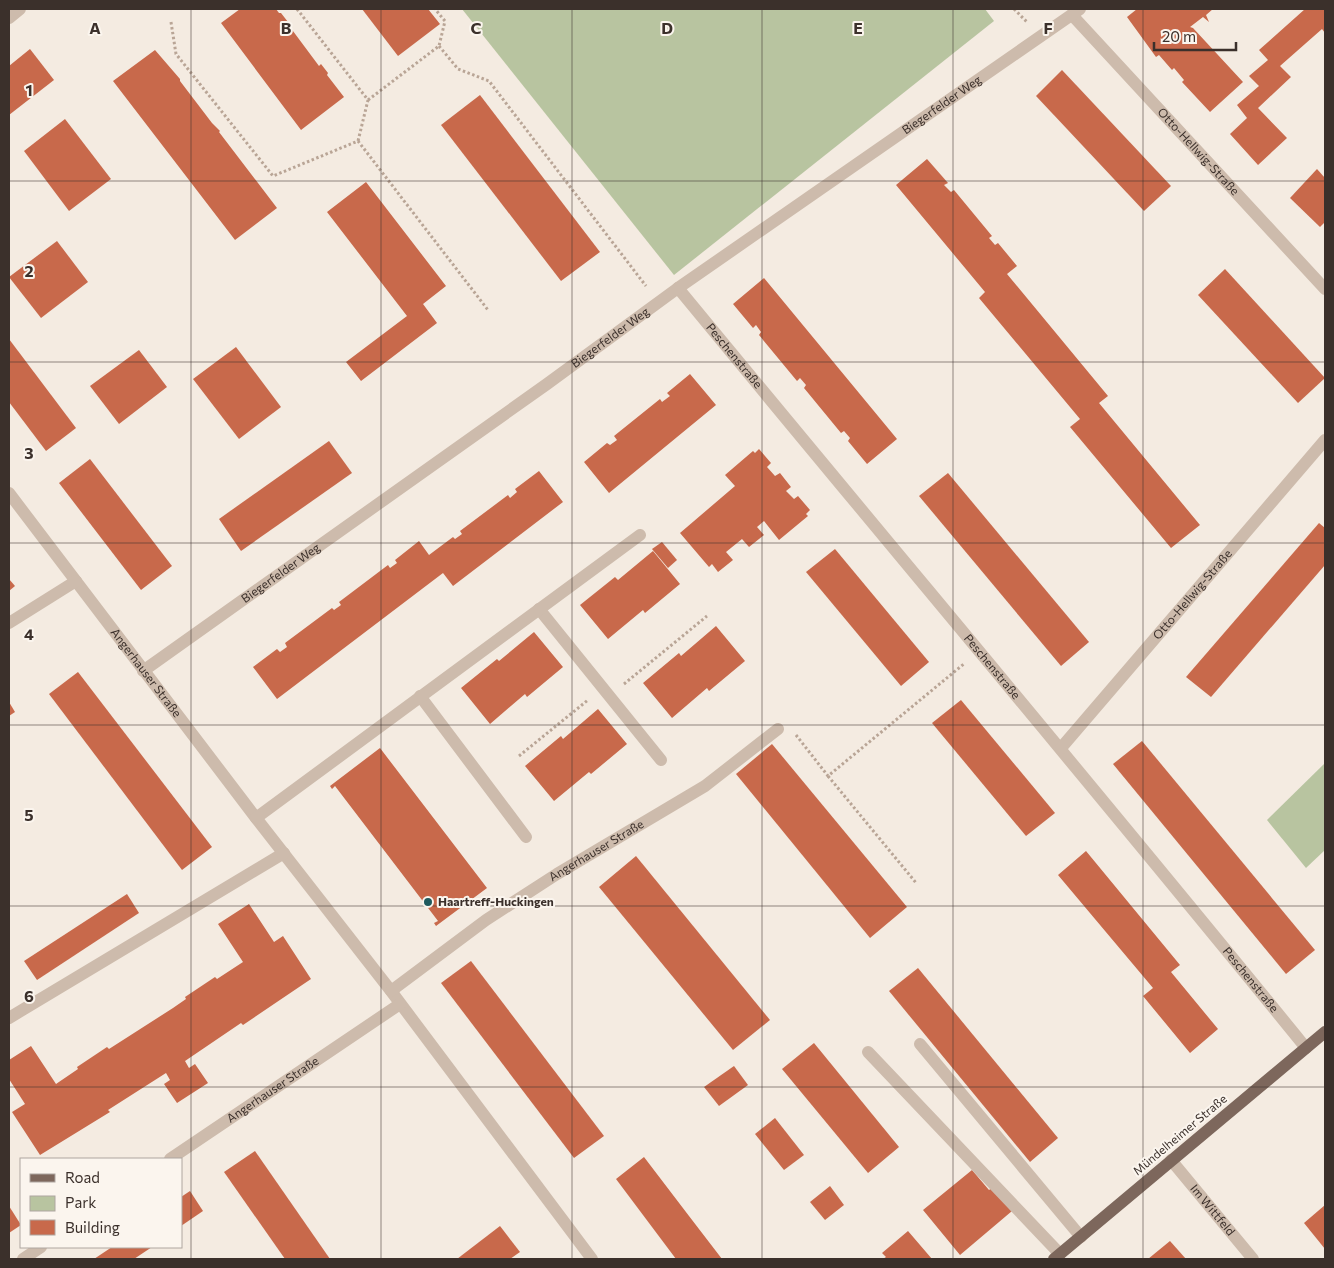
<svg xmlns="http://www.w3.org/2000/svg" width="1334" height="1268" font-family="Commissioner,sans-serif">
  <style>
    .green { fill: #b8c4a0 }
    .building { fill: #c8694b }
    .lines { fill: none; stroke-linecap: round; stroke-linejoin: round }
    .path { stroke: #b9a596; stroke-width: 3; stroke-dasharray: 2.5 2.5; stroke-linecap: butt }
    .minor { stroke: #cdbbac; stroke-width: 12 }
    .major { stroke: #7d675c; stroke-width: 12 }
    .grid { fill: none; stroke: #3b302b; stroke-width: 1; stroke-opacity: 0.55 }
    .poi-dot { fill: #1f5a5e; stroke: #fbf5ee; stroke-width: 2 }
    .labels { text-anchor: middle; stroke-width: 4; stroke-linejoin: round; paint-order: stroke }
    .street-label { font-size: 12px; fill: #3b302b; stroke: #fbf5ee }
    .poi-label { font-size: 12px; font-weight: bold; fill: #3b302b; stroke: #fbf5ee; text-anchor: start }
    .grid-label { font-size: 16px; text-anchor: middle; font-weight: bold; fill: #3b302b; stroke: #fbf5ee; stroke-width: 4; stroke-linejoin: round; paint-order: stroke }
  </style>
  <rect width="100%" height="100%" fill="#f4ebe1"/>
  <g class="green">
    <path d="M462 9H985L994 21 674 275Z"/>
    <path d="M1325 763V850L1306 868 1267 820Z"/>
  </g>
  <g class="building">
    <path d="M240 9H276L279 13H281L288 22 287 23 319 66 321 64 328 73 327 75 344 97 301 130 221 23Z"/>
    <path d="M362 9H428L440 24 398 56Z"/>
    <path d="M1137 9H1213L1206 15 1209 22 1203 17 1190 27 1193 28 1243 82 1210 112 1182 82 1184 80 1174 68 1172 70 1159 55 1156 57 1127 17Z"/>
    <path d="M1305 9H1325V33L1322 29 1280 66 1291 77 1258 108 1287 138 1258 165 1230 134 1247 118 1237 105 1259 86 1249 76 1268 60 1259 50Z"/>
    <path d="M30 49 54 80 9 115V66Z"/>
    <path d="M155 50 180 79V81L212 123 220 131 219 132 277 208 235 240 113 81Z"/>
    <path d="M1062 70 1171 186 1144 211 1036 96Z"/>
    <path d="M480 95 600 252 561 281 441 125Z"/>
    <path d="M65 119 111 179 69 211 24 151Z"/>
    <path d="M927 159 948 183 944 185 951 192 954 190 992 236 989 238 995 245 998 243 1017 266 1007 274 1108 396 1099 403 1200 525 1171 548 1070 427 1080 419 979 298 985 292 896 185Z"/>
    <path d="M1317 169 1325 178V222L1320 227 1290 198Z"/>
    <path d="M366 182 446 286 423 304 437 323 361 381 346 362 407 316 327 212Z"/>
    <path d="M57 241 88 282 41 318 9 277Z"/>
    <path d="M1225 269 1325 378 1298 403 1198 295Z"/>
    <path d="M764 278 897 439 867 464 848 441 850 438 844 431 841 433 804 388 806 385 800 378 797 381 759 335 761 332 756 325 753 328 733 304Z"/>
    <path d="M9 339 76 428 46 451 9 402Z"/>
    <path d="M236 347 281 407 239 439 193 379Z"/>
    <path d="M139 350 167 387 119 424 90 386Z"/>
    <path d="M690 374 716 405 609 493 584 462 607 443 610 445 617 440 614 436 660 399 662 402 670 396 667 393Z"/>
    <path d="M329 441 352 473 241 551 219 519Z"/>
    <path d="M759 449 771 463 767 467 775 476 780 473 791 487 786 491 794 499 798 496 810 510 806 514 808 516 779 540 764 521 757 527 764 535 749 547 742 539 726 552 733 560 718 572 712 564 709 567 680 533 735 486 725 475 753 451 755 453Z"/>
    <path d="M90 459 172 566 141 590 59 483Z"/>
    <path d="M539 471 563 502 453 586 443 573 277 699 253 667 277 649 280 652 287 647 285 643 332 608 334 610 341 605 339 602 388 565 390 568 397 563 395 560 419 541 429 555 453 537 455 539 462 534 460 531 508 495 510 498 517 492 515 489Z"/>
    <path d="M948 473 1089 642 1061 666 919 496Z"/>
    <path d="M1319 523 1325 528V565L1211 697 1186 677Z"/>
    <path d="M662 542 677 560 668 568 652 549Z"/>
    <path d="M835 549 929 662 901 686 806 572Z"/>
    <path d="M653 551 680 584 645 613 643 610 608 639 580 605 615 577 618 580Z"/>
    <path d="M9 579 15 586 9 591Z"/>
    <path d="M716 626 745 661 709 691 707 688 672 718 643 683 679 653 681 656Z"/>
    <path d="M534 632 563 667 527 697 525 694 490 724 461 688 497 659 499 661Z"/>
    <path d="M78 672 212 847 182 870 49 694Z"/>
    <path d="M961 700 1055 813 1026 836 932 723Z"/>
    <path d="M9 702 15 712 9 716Z"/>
    <path d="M598 709 627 744 591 774 589 772 554 801 525 766 561 736 563 739Z"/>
    <path d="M1142 741 1315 950 1286 974 1113 764Z"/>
    <path d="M772 744 907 907 870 938 736 774Z"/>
    <path d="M380 748 487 888 436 926 434 923 438 921 335 786 332 789 330 786Z"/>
    <path d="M1086 851 1180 965 1171 972 1218 1029 1190 1053 1143 996 1153 988 1058 875Z"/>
    <path d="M636 856 770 1020 733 1050 599 887Z"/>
    <path d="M127 894 139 913 37 980 24 961Z"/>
    <path d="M249 904 274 942 283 936 311 979 243 1025 241 1023 185 1061 189 1068 195 1064 208 1083 177 1103 164 1084 170 1080 166 1073 108 1110 110 1112 40 1155 12 1112 25 1104 9 1079V1060L31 1046 56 1084 78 1069 77 1067 107 1047 109 1049 173 1008 186 999 185 997 215 977 217 979 243 962 218 924Z"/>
    <path d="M471 961 604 1136 574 1158 441 983Z"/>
    <path d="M918 968 1058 1138 1030 1162 889 991Z"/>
    <path d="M814 1043 899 1147 868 1173 782 1069Z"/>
    <path d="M734 1066 748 1085 719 1106 704 1087Z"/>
    <path d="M775 1118 804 1155 784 1170 755 1134Z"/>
    <path d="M255 1151 330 1259H285L224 1172Z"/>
    <path d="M644 1157 689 1216 722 1259H676L616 1179Z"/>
    <path d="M972 1170 989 1190 992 1188 1012 1211 960 1255 923 1210Z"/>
    <path d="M830 1186 844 1205 825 1220 810 1202Z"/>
    <path d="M190 1191 203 1211 181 1226V1197Z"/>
    <path d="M1325 1205V1249L1304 1223Z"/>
    <path d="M9 1206 21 1225 9 1233Z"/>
    <path d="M500 1226 520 1252 510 1259H457Z"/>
    <path d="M908 1231 932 1259H883L886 1257 882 1253Z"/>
    <path d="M1170 1241 1186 1259H1148Z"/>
    <path d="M112 1247H152L134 1259H94Z"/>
  </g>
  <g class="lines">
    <g class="path">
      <path d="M297 9 368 100 358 141"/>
      <path d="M1014 9 1027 22"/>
      <path d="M171 22 176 54 273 176 358 141 488 310"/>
      <path d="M439 46 458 69 489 81 646 286"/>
      <path d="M368 100 439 46 445 21 435 9"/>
      <path d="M624 684 707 616"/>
      <path d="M796 735 828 776 965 663"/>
      <path d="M519 756 588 700"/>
      <path d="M828 776 917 884"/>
    </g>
    <g class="minor">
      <path id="s1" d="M1072 15 1325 289"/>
      <path d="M9 18 20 9"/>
      <path id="s2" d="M678 288C887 542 1099 793 1306 1048"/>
      <path id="s3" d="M9 493 256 818 391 991 592 1259"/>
      <path d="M539 609 661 760"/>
      <path d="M9 623 76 581"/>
      <path id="s4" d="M143 671 547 384 678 288 1080 9"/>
      <path d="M420 696 526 837"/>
      <path id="s5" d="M1061 748 1325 440"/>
      <path d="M256 818 640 535"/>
      <path id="s6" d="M391 991 486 920 557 874 705 786 778 729"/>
      <path d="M9 1018 284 853"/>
      <path d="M920 1044 1081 1237"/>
      <path d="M868 1052 1060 1254"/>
      <path id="s7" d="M170 1159 400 1004"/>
      <path id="s8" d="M1171 1160 1253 1259"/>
      <path d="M23 1259 41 1247"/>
    </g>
    <path class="major" d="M1054 1259 1325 1032"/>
  </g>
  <path class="grid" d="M191 9V1259M381 9V1259M572 9V1259M762 9V1259M953 9V1259M1143 9V1259M9 181H1325M9 362H1325M9 543H1325M9 725H1325M9 906H1325M9 1087H1325"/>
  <circle class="poi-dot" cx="428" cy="902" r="5"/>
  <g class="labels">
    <g class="street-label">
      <text dy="4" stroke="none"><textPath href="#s4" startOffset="979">Biegerfelder Weg</textPath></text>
      <text dy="4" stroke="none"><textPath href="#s1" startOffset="186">Otto-Hellwig-Straße</textPath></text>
      <text dy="4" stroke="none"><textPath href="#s4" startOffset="574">Biegerfelder Weg</textPath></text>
      <text dy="4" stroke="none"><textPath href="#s2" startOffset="88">Peschenstraße</textPath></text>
      <text dy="4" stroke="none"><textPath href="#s4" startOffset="169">Biegerfelder Weg</textPath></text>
      <text dy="4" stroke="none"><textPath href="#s5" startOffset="202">Otto-Hellwig-Straße</textPath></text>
      <text dy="4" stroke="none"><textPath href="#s2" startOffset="492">Peschenstraße</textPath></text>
      <text dy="4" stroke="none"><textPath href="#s3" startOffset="226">Angerhauser Straße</textPath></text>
      <text dy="4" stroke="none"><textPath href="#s6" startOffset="249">Angerhauser Straße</textPath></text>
      <text dy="4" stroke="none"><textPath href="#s2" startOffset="898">Peschenstraße</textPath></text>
      <text dy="4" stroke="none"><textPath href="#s7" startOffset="124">Angerhauser Straße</textPath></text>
      <text transform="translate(1180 1135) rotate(-40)" y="4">Mündelheimer Straße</text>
      <text dy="4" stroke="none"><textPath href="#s8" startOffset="65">Im Wittfeld</textPath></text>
    </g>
    <g class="poi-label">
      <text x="438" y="906">Haartreff-Huckingen</text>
    </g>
  </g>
  <g class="grid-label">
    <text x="95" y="34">A</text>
    <text x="286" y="34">B</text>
    <text x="476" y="34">C</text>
    <text x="667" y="34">D</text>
    <text x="858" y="34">E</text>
    <text x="1048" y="34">F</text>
    <text x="29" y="96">1</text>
    <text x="29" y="277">2</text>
    <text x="29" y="459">3</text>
    <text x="29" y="640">4</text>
    <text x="29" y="821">5</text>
    <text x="29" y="1002">6</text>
  </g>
  <rect width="1334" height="1268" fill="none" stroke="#3b302b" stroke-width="20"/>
  <rect x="20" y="1158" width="162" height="90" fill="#fbf5ee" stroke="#aea6a0"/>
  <rect x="30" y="1174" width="25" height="8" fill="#7d675c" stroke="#aea6a0"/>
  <text x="65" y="1183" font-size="15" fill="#3b302b">Road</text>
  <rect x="30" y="1196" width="25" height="15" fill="#b8c4a0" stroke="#aea6a0"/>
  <text x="65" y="1208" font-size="15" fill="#3b302b">Park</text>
  <rect x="30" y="1220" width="25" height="15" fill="#c8694b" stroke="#aea6a0"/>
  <text x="65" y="1233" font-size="15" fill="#3b302b">Building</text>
  <path d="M1154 42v8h82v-8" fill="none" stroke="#3b302b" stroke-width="2.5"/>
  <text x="1162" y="42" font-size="15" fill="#3b302b" stroke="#fbf5ee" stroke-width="4" paint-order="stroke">20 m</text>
</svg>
